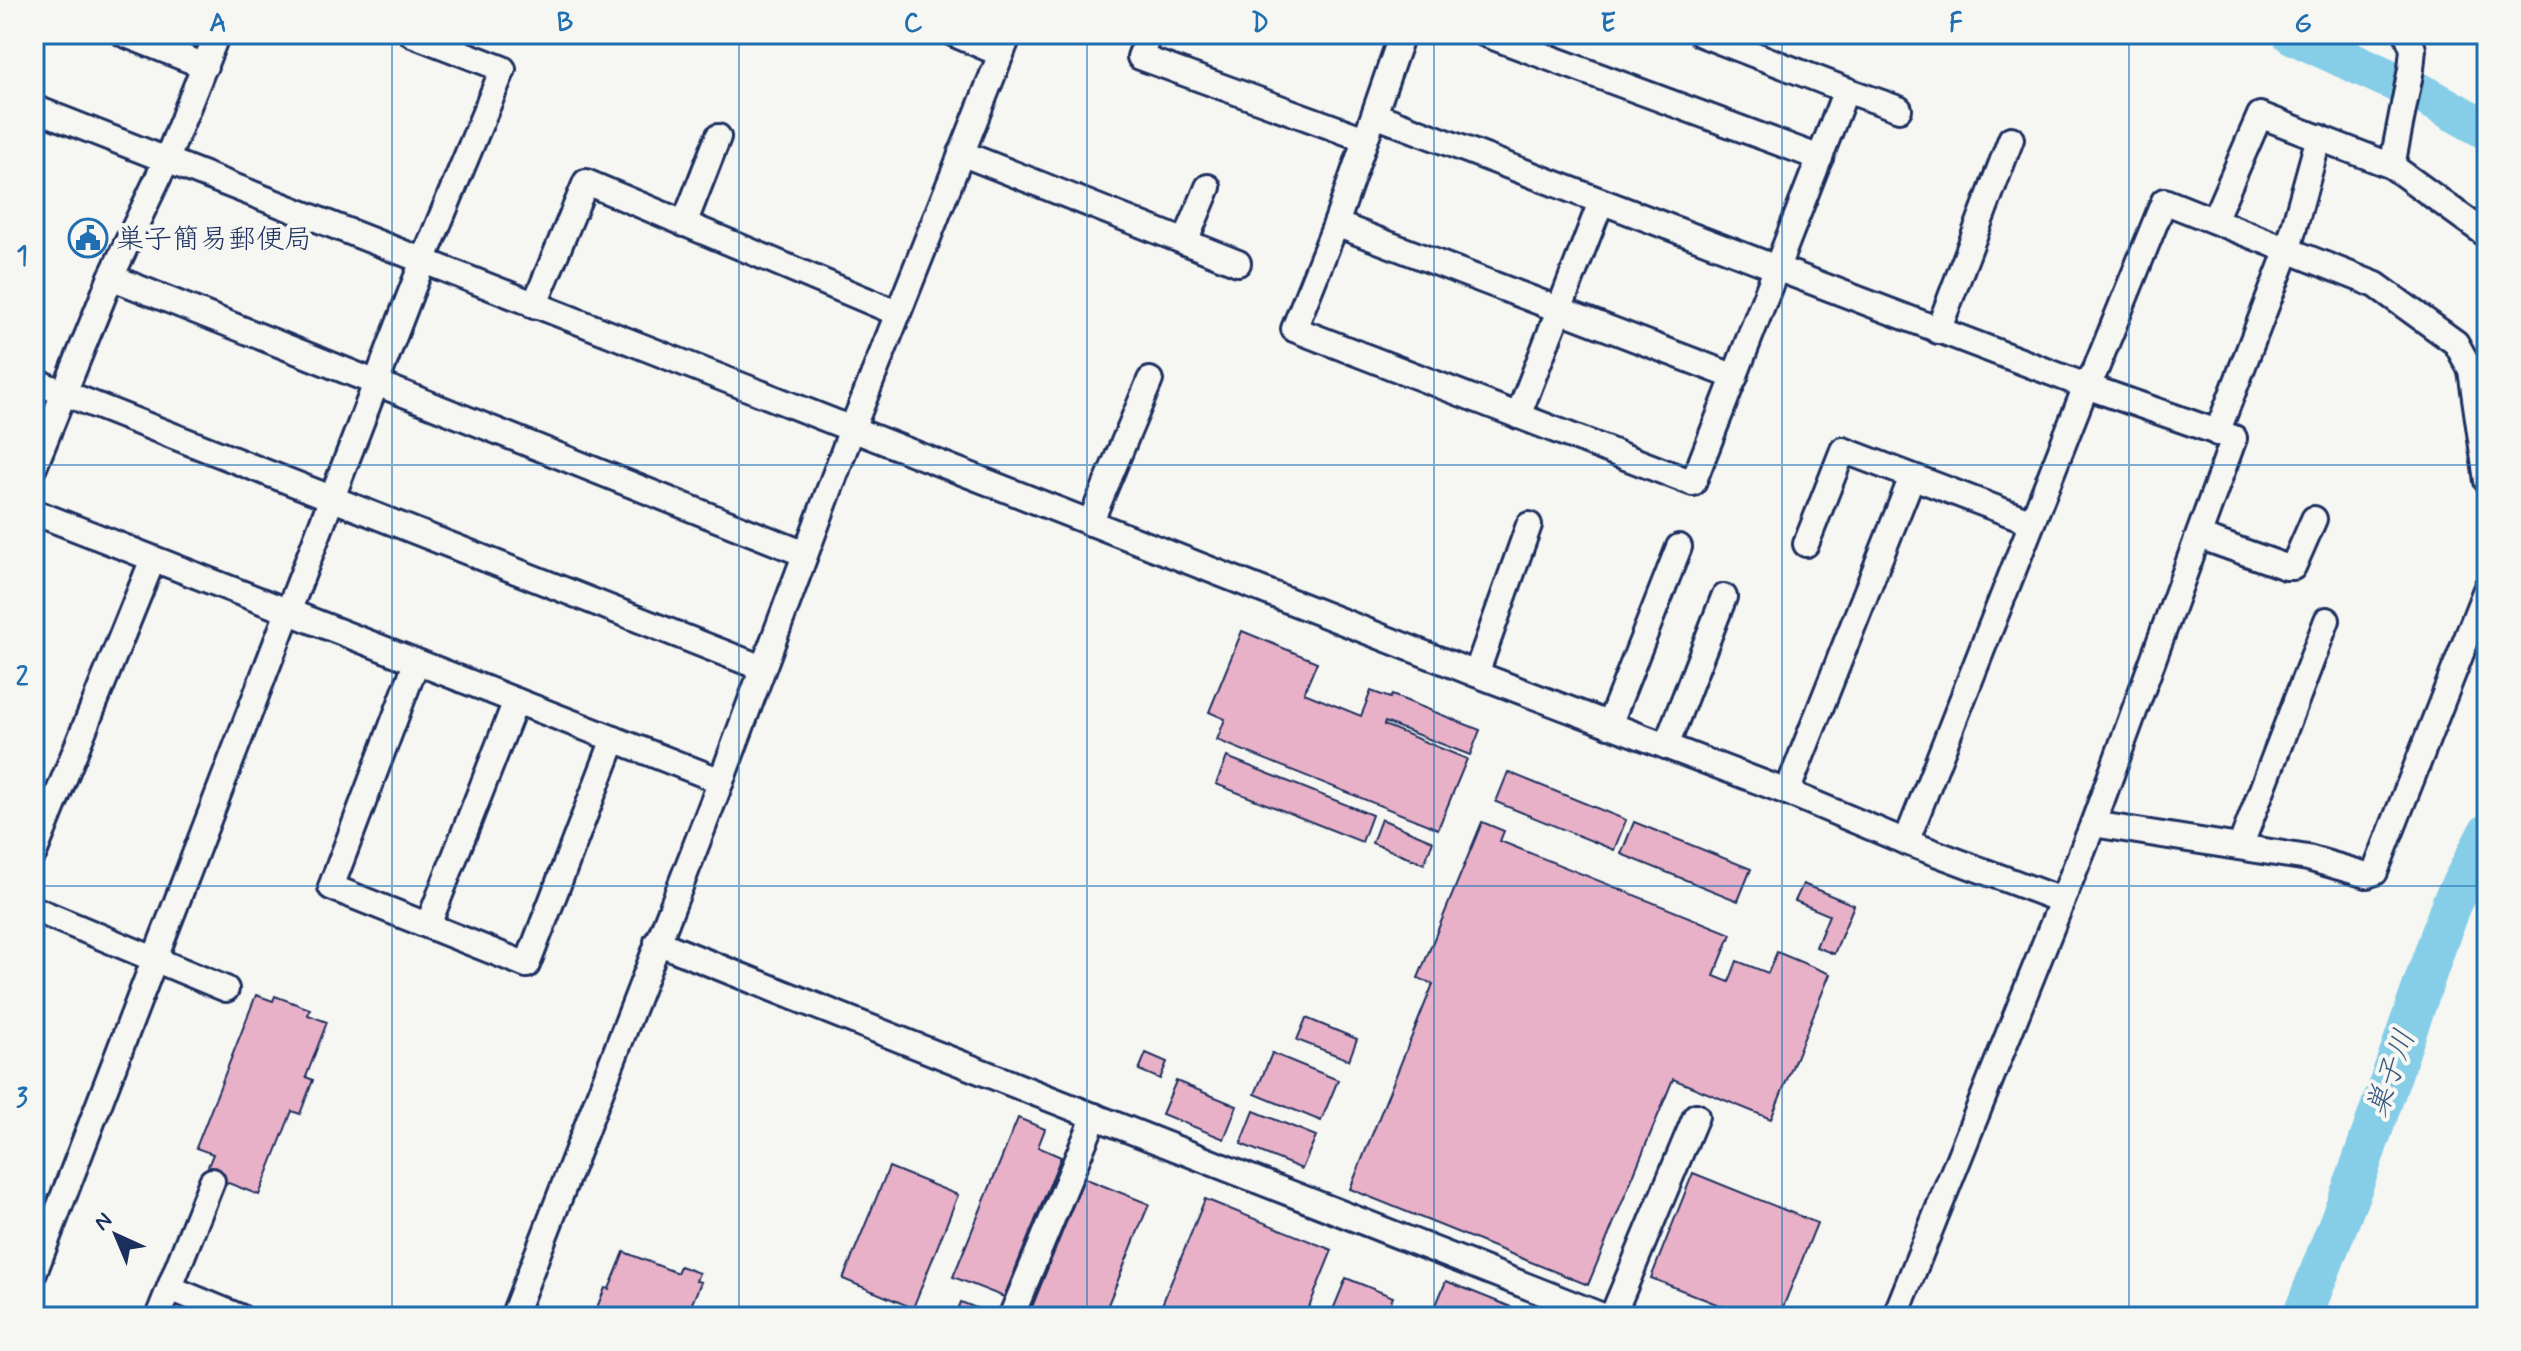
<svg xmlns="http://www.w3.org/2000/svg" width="2521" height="1351" font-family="Mynerve,'Klee One',sans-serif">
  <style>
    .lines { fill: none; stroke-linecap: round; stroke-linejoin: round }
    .stream { stroke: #5b8eb1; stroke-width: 7 }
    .river { stroke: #86cee8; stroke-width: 40 }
    .building { fill: #e8b1c7; stroke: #1b2f5e; stroke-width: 2 }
    .minor-casing { stroke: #1b2f5e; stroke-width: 30 }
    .minor { stroke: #f6f6f2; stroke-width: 24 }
    .grid { fill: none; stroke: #1f6fb2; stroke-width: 2; stroke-opacity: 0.55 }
    .labels { text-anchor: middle; stroke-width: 8; stroke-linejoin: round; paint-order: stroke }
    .poi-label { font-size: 28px; fill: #1b2f5e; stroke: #f6f6f2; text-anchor: start }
    .water-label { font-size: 30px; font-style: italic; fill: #365780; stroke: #f6f6f2 }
    .neatline { fill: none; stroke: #1f6fb2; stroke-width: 3 }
    .grid-label { font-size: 26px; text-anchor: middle; font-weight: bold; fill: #1f6fb2 }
  </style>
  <rect width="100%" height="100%" fill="#f6f6f2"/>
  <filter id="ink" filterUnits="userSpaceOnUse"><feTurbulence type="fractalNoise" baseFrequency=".0125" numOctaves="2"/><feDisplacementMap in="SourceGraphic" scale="16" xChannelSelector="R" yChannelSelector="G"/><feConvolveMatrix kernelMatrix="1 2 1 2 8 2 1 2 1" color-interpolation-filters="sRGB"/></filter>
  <g filter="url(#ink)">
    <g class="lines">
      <path class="stream" d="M2475 34 2487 66"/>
      <g class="river">
        <path d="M2292 34 2426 96 2487 130"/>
        <path d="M2302 1317 2355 1181 2451 904 2487 834"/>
      </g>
    </g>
    <g class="building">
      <path d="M1242 631 1317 662 1304 693 1361 716 1371 691 1390 698 1392 695 1480 730 1470 755 1385 722 1384 725 1467 759 1438 829 1217 740 1225 719 1209 712Z"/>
      <path d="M1227 757 1372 815 1362 842 1216 784Z"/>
      <path d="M1508 772 1626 820 1614 850 1496 802Z"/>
      <path d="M1381 819 1433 841 1424 864 1372 843Z"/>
      <path d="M1482 822 1504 831 1500 841 1731 934 1714 976 1729 982 1737 961 1768 973 1777 952 1830 974 1771 1119 1673 1079 1588 1285 1350 1189 1433 984 1418 978Z"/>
      <path d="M1634 822 1751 869 1738 901 1621 854Z"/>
      <path d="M1803 884 1854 905 1834 954 1816 947 1829 915 1795 901Z"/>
      <path d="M256 995 273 1001 275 996 310 1009 308 1015 327 1022 306 1077 313 1080 300 1114 292 1111 259 1195 205 1174 213 1154 196 1148Z"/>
      <path d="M1306 1018 1357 1039 1349 1060 1297 1040Z"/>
      <path d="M1146 1053 1167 1062 1160 1079 1139 1070Z"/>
      <path d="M1272 1053 1338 1080 1321 1121 1255 1094Z"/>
      <path d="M1176 1081 1237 1106 1224 1139 1162 1114Z"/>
      <path d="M1254 1111 1316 1136 1302 1169 1241 1144Z"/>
      <path d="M1018 1118 1045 1129 1038 1147 1061 1157 1004 1297 953 1277Z"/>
      <path d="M889 1167 958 1195 913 1308 843 1279Z"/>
      <path d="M1693 1173 1817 1223 1779 1317H1749L1651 1278Z"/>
      <path d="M1084 1178 1149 1204 1103 1317H1028Z"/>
      <path d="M1205 1199 1332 1250 1305 1317H1157Z"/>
      <path d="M624 1252 677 1273 680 1266 699 1273 696 1281 701 1282 688 1313 684 1311 682 1317H593L605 1288 609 1289Z"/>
      <path d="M1346 1278 1393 1297 1385 1317H1330Z"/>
      <path d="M1446 1281 1536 1317H1431Z"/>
      <path d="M961 1302 989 1313 988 1317H955Z"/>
    </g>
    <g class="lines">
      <defs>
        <g id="minor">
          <path d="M124 34 205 66"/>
          <path d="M954 34 1001 54"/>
          <path d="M1009 34 852 429 1476 674 1787 792 1906 842 2061 900"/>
          <path d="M1149 34 1140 57 1365 139"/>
          <path d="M1402 34 1336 224 1294 329 1693 483 1846 90 1701 34"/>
          <path d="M1485 34 1820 158"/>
          <path d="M1846 90 1899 109"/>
          <path d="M34 108 852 429 721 781 513 1317"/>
          <path d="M1375 115 2086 386 2234 438 2093 824 1895 1317"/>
          <path d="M961 153 1238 263"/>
          <path d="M2392 166 2411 69 2413 49 2407 34"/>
          <path d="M2214 220 2260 115 2392 166 2487 235"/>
          <path d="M684 224 718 137"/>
          <path d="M1336 224 1735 377"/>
          <path d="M1185 242 1208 187"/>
          <path d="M111 277 805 554"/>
          <path d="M534 306 586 182 897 313"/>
          <path d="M1938 331 2011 139"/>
          <path d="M34 381 762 668"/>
          <path d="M1518 416 1601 202"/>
          <path d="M2217 433 2288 249 2319 137"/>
          <path d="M34 467 111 277 167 159 217 34"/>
          <path d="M34 512 721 781"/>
          <path d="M1090 523 1150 380"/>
          <path d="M2199 536 2286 567H2293L2314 519"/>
          <path d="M1806 544 1843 450 2032 522"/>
          <path d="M416 663 331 887 527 965 614 739"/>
          <path d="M1476 674 1529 525"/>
          <path d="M1609 725 1679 547"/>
          <path d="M1666 746 1724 597"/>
          <path d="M1787 792 1912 477"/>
          <path d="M2093 824 2308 858 2367 875 2375 872 2487 587"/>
          <path d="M1906 842 2086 386 2095 371 2164 201 2376 285 2456 343 2471 370 2487 481"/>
          <path d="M2240 847 2327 620"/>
          <path d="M34 853 153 559"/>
          <path d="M34 909 226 989"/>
          <path d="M428 925 516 701"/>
          <path d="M657 942C972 1070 1289 1192 1605 1317"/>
          <path d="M34 1273 423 261 503 69 412 34"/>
          <path d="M170 1288 240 1317"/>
          <path d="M158 1317 212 1181"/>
          <path d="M1011 1317 1095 1116"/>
          <path d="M1612 1317 1696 1116"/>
        </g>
      </defs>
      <use href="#minor" class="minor-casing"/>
      <use href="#minor" class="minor"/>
    </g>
  </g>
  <path class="grid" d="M392 34V1317M739 34V1317M1087 34V1317M1434 34V1317M1782 34V1317M2129 34V1317M34 465H2487M34 886H2487"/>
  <defs>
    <symbol id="civic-ring" viewBox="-11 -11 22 22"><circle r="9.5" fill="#f6f6f2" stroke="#1f6fb2" stroke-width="1.5"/><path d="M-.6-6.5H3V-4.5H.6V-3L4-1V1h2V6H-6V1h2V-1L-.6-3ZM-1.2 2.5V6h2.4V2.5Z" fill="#1f6fb2"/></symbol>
  </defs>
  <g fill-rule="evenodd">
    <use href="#civic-ring" x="66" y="216" width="44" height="44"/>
  </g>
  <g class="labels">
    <g class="poi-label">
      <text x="116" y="248">巣子簡易郵便局</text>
    </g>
    <g class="water-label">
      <text transform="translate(2390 1073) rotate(-70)" y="10">巣子川</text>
    </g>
  </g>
  <rect width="2521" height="1351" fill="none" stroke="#f6f6f2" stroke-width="88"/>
  <g transform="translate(116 1235) rotate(316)" stroke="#f6f6f2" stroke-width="6" paint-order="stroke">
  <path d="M0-6L14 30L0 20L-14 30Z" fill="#1b2f5e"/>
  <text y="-12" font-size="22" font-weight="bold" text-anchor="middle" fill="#1b2f5e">N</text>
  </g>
  <rect x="44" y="44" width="2433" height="1263" class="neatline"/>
  <g class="grid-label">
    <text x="218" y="31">A</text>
    <text x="565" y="31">B</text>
    <text x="913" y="31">C</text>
    <text x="1260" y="31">D</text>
    <text x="1608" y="31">E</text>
    <text x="1956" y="31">F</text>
    <text x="2303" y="31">G</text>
    <text x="22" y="264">1</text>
    <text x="22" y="685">2</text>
    <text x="22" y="1106">3</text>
  </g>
</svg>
